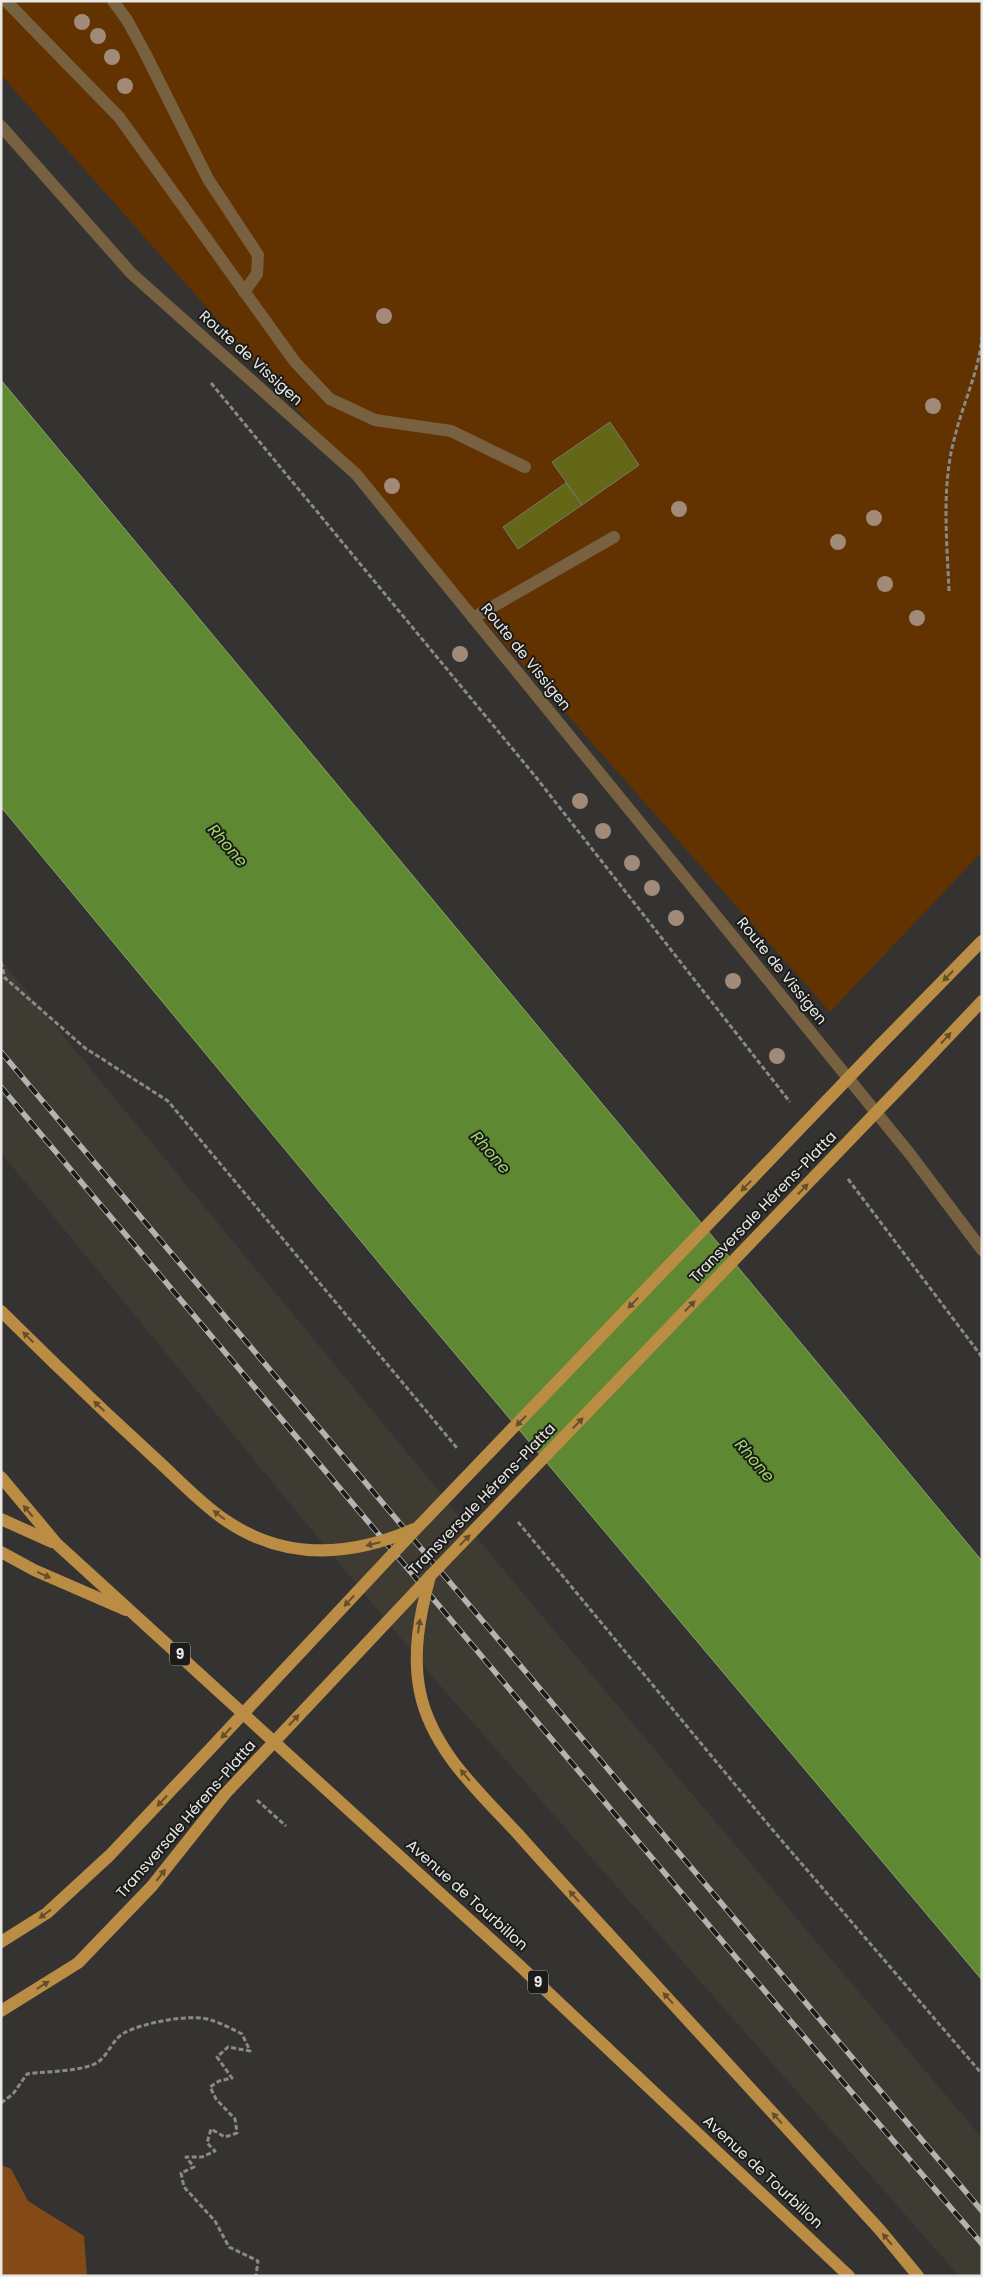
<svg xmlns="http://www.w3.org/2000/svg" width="983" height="2277" font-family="Poppins,sans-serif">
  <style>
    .built { fill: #3d3b32 }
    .green { fill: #623201 }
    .forest { fill: #834a17 }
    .water { fill: #5f8832; stroke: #88a568 }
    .building { fill: #636716; stroke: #787875 }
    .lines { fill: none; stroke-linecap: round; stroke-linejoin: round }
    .path { stroke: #8a8987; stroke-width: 3; stroke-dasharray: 5 2.5; stroke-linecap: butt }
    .minor { stroke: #786140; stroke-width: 12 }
    .major { stroke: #bb8c44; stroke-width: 12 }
    .rail-casing { stroke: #b3b3b1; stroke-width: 5.5 }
    .rail { stroke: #1b1b1a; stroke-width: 4; stroke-dasharray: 11; stroke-linecap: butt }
    .major-bridge { stroke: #bb8c44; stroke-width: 12 }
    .tree { fill: #a18a78 }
    .oneway { fill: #634e2d }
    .labels { text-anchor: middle; stroke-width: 4; stroke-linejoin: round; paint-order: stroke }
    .shield { fill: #1b1b1a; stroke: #aaaaa9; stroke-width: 1 }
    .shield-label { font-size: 14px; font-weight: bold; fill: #e8e8e6 }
    .street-label { font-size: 15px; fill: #e8e8e6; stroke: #1b1b1a }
    .water-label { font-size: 16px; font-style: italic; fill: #a1d969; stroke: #1b1b1a }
  </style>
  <rect width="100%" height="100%" fill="#343331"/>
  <path class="built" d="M1 960 527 1598 982 2138V2276H959L437 1682 1 1153Z"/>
  <path class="green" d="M1 1H982V852L830 1012 1 75Z"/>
  <path class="forest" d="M1 2165 11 2169 28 2201 84 2236 87 2276H1Z"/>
  <path class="water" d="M1 380 982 1561V1980L404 1293 1 807Z"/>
  <g class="building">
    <path d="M610 422 639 465 582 505 552 462Z"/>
    <path d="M566 483 582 505 518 549 503 527Z"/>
  </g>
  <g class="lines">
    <g class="path">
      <path d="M211 383 535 776 790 1102"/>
      <path d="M949 591C947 540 941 486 955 436 963 403 979 371 982 337"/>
      <path d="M1 962 5 978 85 1048 168 1101 457 1448"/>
      <path d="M848 1179 982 1357"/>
      <path d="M518 1522 771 1828 982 2074"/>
      <path d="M257 1800 286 1826"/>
      <path d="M1 2103 13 2094 27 2074C46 2071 83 2072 98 2062 108 2055 113 2039 124 2033 142 2023 191 2013 211 2020 221 2023 232 2029 242 2034L250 2051 228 2047 217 2057 232 2078 219 2081 210 2087 216 2099 235 2119 237 2133 225 2137 211 2129 207 2143 215 2151 202 2157H186L194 2167 181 2173 184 2187 215 2221 229 2247 258 2261 256 2276"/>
    </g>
    <g class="minor">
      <path d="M6 1 119 117 295 362 330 399 375 420 451 431 525 467"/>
      <path d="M113 1 127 20 145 53 208 179 258 255 257 274 244 292"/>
      <path d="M1 126 131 273 356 474 910 1154 982 1250"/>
      <path d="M473 618 614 537"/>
    </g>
    <g class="major">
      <path d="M880 1045 982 941"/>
      <path d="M913 1074 982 1001"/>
      <path d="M1 1311 54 1363"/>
      <path d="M1 1477 57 1544 519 1965 849 2276"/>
      <path d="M1 1519 52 1542"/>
      <path d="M1 1552 34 1570 126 1610"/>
      <path d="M607 1932 880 2230 918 2276"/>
      <path d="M1 1942 47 1913 110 1855 195 1765"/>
      <path d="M1 2011 78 1963 152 1886 225 1794"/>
    </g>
    <defs>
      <g id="rail">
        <path d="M1 1052 982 2211"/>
        <path d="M1 1087 739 1961 982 2244"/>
      </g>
    </defs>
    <use href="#rail" class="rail-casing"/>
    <use href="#rail" class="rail"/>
    <g class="major-bridge">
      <path d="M54 1363C88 1396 122 1428 157 1460 179 1480 200 1503 225 1520 285 1561 350 1557 414 1529"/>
      <path d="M430 1576C420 1614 412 1653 420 1692 432 1750 479 1792 518 1834 547 1867 577 1899 607 1932"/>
      <path d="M195 1765 418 1527 880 1045"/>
      <path d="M225 1794 431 1575 913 1074"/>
    </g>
  </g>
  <g class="tree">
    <circle cx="82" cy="22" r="8"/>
    <circle cx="98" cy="36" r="8"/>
    <circle cx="112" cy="57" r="8"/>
    <circle cx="125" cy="86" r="8"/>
    <circle cx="384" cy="316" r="8"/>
    <circle cx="933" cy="406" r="8"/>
    <circle cx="392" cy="486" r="8"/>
    <circle cx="679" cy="509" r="8"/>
    <circle cx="874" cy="518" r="8"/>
    <circle cx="838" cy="542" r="8"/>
    <circle cx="885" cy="584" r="8"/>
    <circle cx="917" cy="618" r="8"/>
    <circle cx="460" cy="654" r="8"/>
    <circle cx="580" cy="801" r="8"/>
    <circle cx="603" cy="831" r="8"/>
    <circle cx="632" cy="863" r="8"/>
    <circle cx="652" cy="888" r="8"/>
    <circle cx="676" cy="918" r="8"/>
    <circle cx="733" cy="981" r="8"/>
    <circle cx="777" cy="1056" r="8"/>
  </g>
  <defs><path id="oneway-solid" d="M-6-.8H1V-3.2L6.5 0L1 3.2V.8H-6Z" transform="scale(1.25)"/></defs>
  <g class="oneway">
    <use href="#oneway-solid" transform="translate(948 976) rotate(134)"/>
    <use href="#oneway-solid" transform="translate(946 1038) rotate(-47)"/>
    <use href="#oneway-solid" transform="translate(746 1186) rotate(134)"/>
    <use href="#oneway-solid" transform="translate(803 1189) rotate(-46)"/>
    <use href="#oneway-solid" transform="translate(633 1303) rotate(134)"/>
    <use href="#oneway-solid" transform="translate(690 1306) rotate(-46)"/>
    <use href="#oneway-solid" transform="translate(28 1337) rotate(-135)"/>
    <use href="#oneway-solid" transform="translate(99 1406) rotate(-137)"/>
    <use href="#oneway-solid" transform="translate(521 1421) rotate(134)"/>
    <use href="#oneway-solid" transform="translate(578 1423) rotate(-46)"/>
    <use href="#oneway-solid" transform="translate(28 1511) rotate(-130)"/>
    <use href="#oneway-solid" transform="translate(219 1515) rotate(-143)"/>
    <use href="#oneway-solid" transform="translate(465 1540) rotate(-46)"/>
    <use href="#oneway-solid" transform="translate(373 1544) rotate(166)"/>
    <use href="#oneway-solid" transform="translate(44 1575) rotate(24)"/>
    <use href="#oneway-solid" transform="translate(349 1601) rotate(133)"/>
    <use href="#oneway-solid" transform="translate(419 1626) rotate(-82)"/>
    <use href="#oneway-solid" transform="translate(294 1720) rotate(-47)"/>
    <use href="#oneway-solid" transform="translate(226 1733) rotate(133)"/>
    <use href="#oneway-solid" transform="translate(465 1775) rotate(-130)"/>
    <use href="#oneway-solid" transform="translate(162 1801) rotate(133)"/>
    <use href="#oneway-solid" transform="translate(161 1875) rotate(-52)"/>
    <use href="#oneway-solid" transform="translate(574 1896) rotate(-132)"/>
    <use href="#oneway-solid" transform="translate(45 1914) rotate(144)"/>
    <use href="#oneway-solid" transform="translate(43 1985) rotate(-32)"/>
    <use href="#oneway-solid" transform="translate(668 1998) rotate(-132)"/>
    <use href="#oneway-solid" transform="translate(777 2118) rotate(-132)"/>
    <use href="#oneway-solid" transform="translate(887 2239) rotate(-130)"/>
  </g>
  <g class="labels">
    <g class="shield">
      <rect x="170" y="1642.5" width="20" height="23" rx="4"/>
      <rect x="528" y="1970.5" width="20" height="23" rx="4"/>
    </g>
    <g class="shield-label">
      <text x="180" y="1659">9</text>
      <text x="538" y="1987">9</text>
    </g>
    <g class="street-label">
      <text transform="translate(251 358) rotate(42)" y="5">Route de Vissigen</text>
      <text transform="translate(526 657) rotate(51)" y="5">Route de Vissigen</text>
      <text transform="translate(782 971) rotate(51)" y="5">Route de Vissigen</text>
      <text transform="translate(763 1207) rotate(-46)" y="5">Transversale Hérens-Platta</text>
      <text transform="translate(482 1499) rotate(-46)" y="5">Transversale Hérens-Platta</text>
      <text transform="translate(186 1819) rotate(-49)" y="5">Transversale Hérens-Platta</text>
      <text transform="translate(467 1895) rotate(42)" y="5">Avenue de Tourbillon</text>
      <text transform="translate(763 2172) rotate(43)" y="5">Avenue de Tourbillon</text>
    </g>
    <g class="water-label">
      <text transform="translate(228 845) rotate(49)" y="6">Rhone</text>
      <text transform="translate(491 1152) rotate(49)" y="6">Rhone</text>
      <text transform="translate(755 1460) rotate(49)" y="6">Rhone</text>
    </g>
  </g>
  <rect width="983" height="2277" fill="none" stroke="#e8e8e6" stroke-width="5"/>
</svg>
